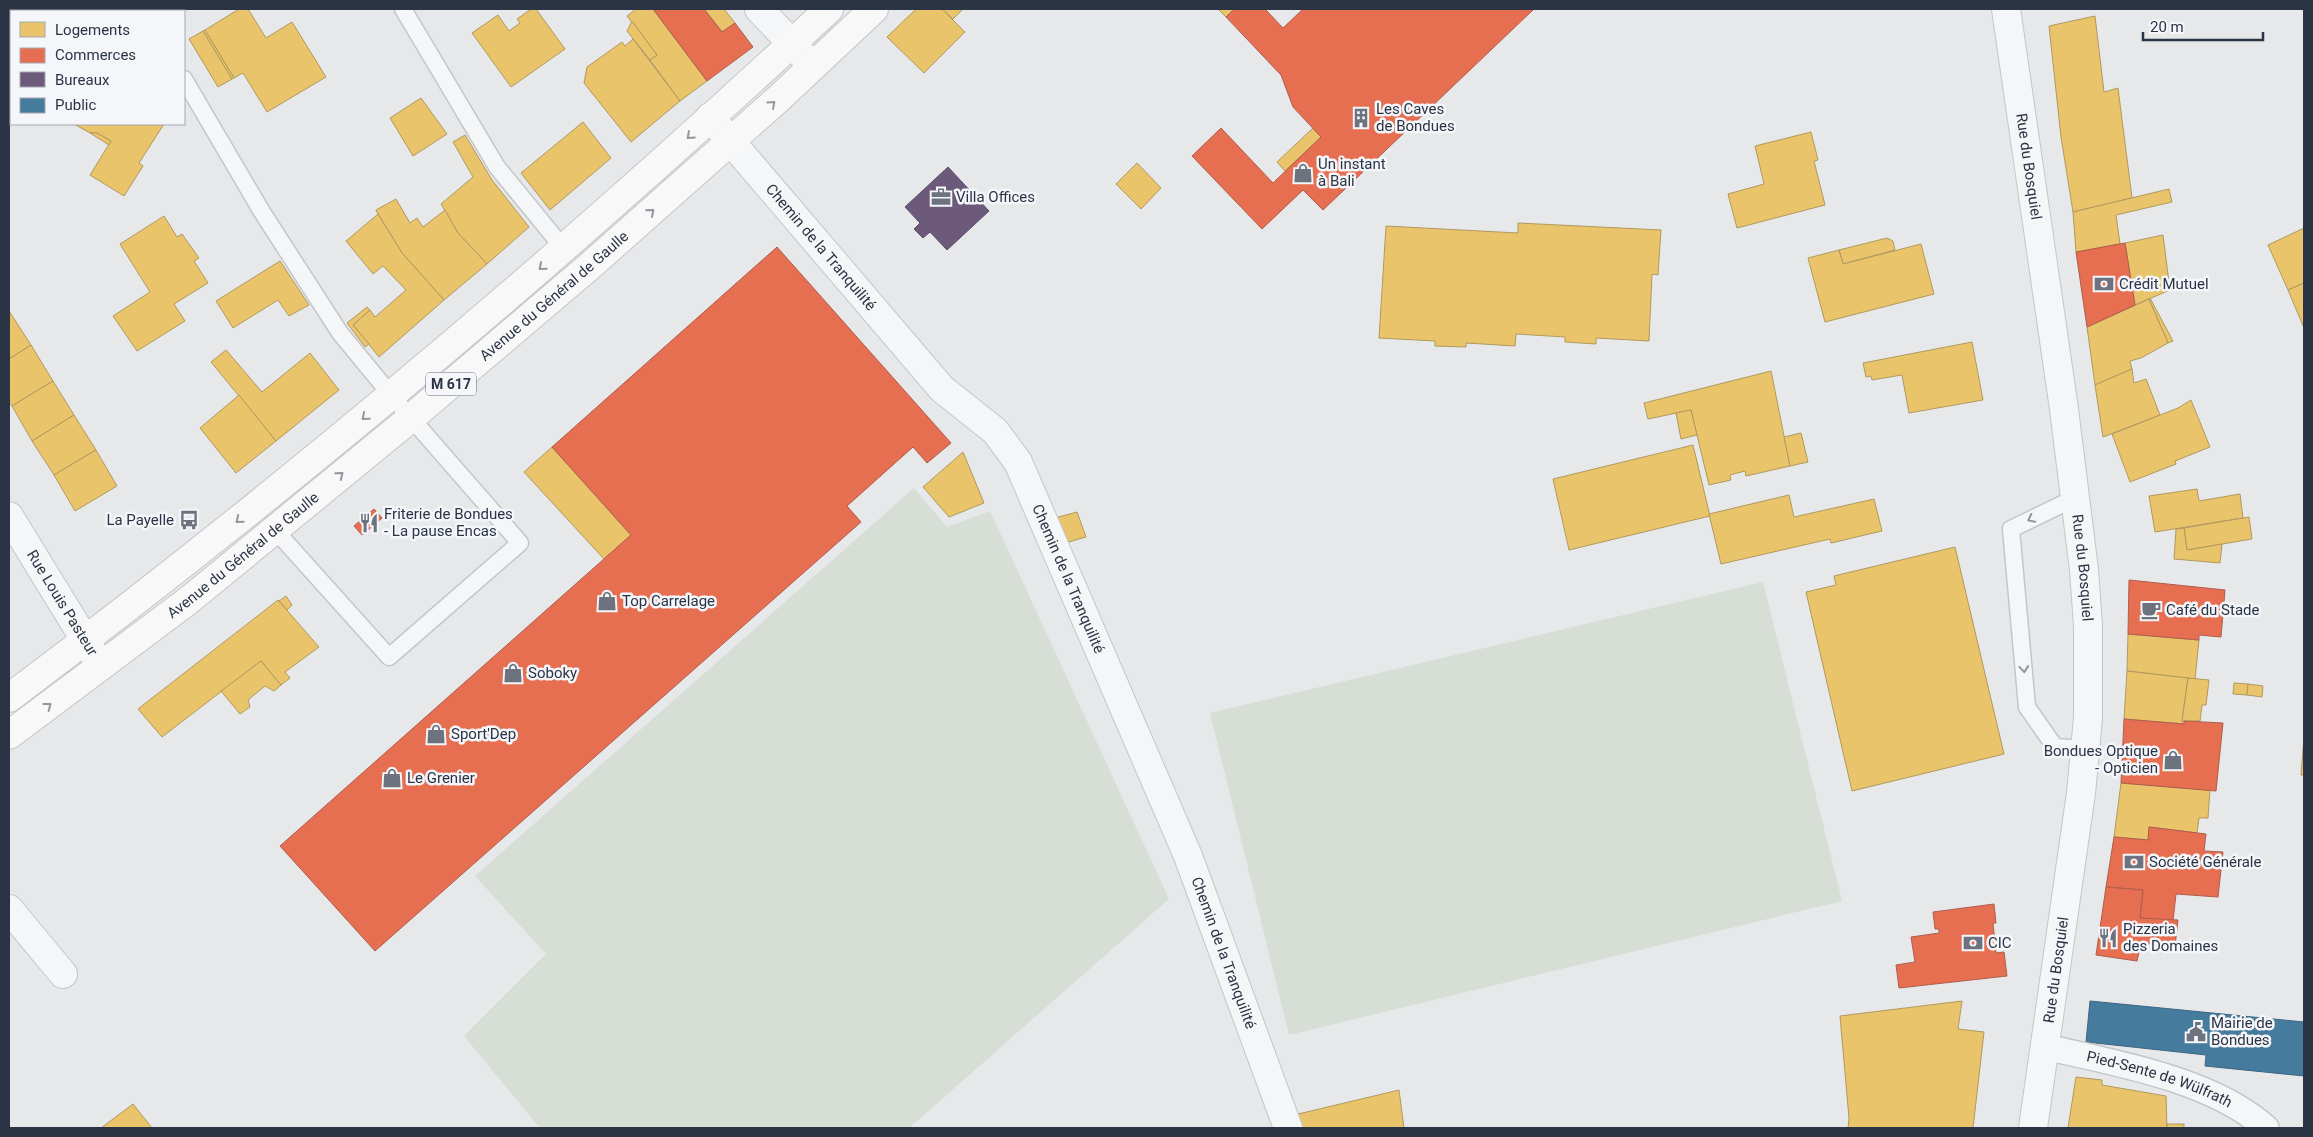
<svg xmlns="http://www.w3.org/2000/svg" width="2313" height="1137" font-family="Roboto,sans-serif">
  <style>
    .green { fill: #d6ded6 }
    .homes { fill: #e9c46a; stroke: #b0995f }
    .shops { fill: #e76f51; stroke: #af5d4d }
    .offices { fill: #6d597a; stroke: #594e6a }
    .public { fill: #457b9d; stroke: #3d6683 }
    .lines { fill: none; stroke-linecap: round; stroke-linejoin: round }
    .service-casing { stroke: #c4c6c8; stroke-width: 19 }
    .pedestrian-casing { stroke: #c4c6c8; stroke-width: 28 }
    .minor-casing { stroke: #c4c6c8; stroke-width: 30 }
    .tertiary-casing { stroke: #c4c6c8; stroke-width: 30 }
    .primary-casing { stroke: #c2c5c8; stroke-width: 30 }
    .service { stroke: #f5f6f7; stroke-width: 16 }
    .pedestrian { stroke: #f5f6f7; stroke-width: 25 }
    .minor { stroke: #f5f6f7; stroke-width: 28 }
    .tertiary { stroke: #f5f6f7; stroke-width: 28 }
    .primary { stroke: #f8f8f8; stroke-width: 28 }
    .oneway { stroke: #92969e }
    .oneway2 { stroke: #90959e }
    .labels { text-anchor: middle; stroke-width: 5; stroke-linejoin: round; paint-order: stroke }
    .shield { fill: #f4f6f9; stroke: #676e7b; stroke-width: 1 }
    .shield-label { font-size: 14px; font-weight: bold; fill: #2b3445 }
    .poi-label { font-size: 15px; fill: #2b3445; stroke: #f4f6f9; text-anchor: start }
    .street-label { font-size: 15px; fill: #2b3445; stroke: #f4f6f9 }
  </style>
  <rect width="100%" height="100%" fill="#e6e8ea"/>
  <g class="green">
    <path d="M914 488 947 527 990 511 1169 899 909 1128H540L464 1036 546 954 475 876Z"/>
    <path d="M1763 582 1842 901 1289 1035 1210 713Z"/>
  </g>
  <g class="homes">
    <path d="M9 9H50L52 11H11V47L9 43Z"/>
    <path d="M239 9H248L266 38 292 22 326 77 267 112 243 73 234 78 205 30Z"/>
    <path d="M531 9H536L565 49 511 87 472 33 498 15 509 31 520 23 517 19Z"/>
    <path d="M636 9H653L707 81 680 101 650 60 657 55 627 16Z"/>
    <path d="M704 9H724L735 23 722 32Z"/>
    <path d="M916 9H942L965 32 924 73 887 37Z"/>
    <path d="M942 9H963L953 19Z"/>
    <path d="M1218 9H1234L1226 17Z"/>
    <path d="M2095 16 2104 92 2118 88 2132 198 2073 212 2061 137 2049 26Z"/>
    <path d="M632 21 657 55 650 60 627 31Z"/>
    <path d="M205 30 234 78 232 79 203 31Z"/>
    <path d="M203 31 232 79 218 87 189 39Z"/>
    <path d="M633 39 680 101 631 142 584 83 587 67 622 42 625 46Z"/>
    <path d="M421 98 447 134 413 156 390 118Z"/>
    <path d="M583 122 611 158 550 210 521 173Z"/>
    <path d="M74 124H164L139 163 143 166 124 196 90 175 111 141 97 133H90Z"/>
    <path d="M1313 128 1321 137 1285 171 1277 162Z"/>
    <path d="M1811 132 1818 160 1814 161 1825 205 1737 228 1728 194 1764 184 1755 146Z"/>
    <path d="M90 133H97L111 141 109 145Z"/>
    <path d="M465 135 492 180 529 227 487 264 458 233 441 204 473 177 453 142Z"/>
    <path d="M1137 163 1161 188 1141 209 1116 184Z"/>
    <path d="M2169 189 2172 202 2116 215 2120 244 2076 252 2073 212Z"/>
    <path d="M396 199 410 223 417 218 423 227 445 210 458 233 487 264 444 300 402 253 378 214 376 210Z"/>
    <path d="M378 214 402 253 444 300 379 357 353 325 370 310 375 317 406 290 383 266 373 274 346 241Z"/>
    <path d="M164 216 177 237 182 234 199 258 194 261 208 283 174 304 185 321 137 351 113 316 150 292 120 244Z"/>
    <path d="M1518 223 1661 230 1658 275 1652 274 1649 341 1596 338V344L1565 342V337L1516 334 1515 346 1466 343V347L1435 346V341L1379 338 1386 226 1518 233Z"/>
    <path d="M2304 228V283L2288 290 2268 245Z"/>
    <path d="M2163 235 2170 290 2135 305 2125 243Z"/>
    <path d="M1887 238 1893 241 1895 250 1843 264 1839 250Z"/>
    <path d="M1921 244 1934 294 1825 322 1808 258 1839 250 1843 264Z"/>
    <path d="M280 261 309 305 289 316 278 300 233 328 216 301Z"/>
    <path d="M2304 283V328L2288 290Z"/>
    <path d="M2150 298 2173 341 2168 343 2149 299Z"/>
    <path d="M2149 299 2168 343 2141 358 2130 361 2132 369 2095 385 2087 327Z"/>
    <path d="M367 307 370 310 353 325 369 344 365 347 347 323Z"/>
    <path d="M9 311 31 345 9 359Z"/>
    <path d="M1972 342 1983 400 1909 413 1902 375 1872 380 1871 376 1866 377 1863 363Z"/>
    <path d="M31 345 53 381 12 406 9 402V359Z"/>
    <path d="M226 350 262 392 310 353 339 390 276 441 211 362Z"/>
    <path d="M2132 369 2134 383 2146 379 2160 415 2103 437 2095 385Z"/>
    <path d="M1771 371 1790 466 1746 476 1745 471 1730 475 1731 480 1709 485 1691 410 1648 419 1644 403Z"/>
    <path d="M53 381 74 415 32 441 12 406Z"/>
    <path d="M239 395 276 441 236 473 200 428Z"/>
    <path d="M2191 400 2210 447 2175 461 2176 464 2130 482 2112 434 2178 408Z"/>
    <path d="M1691 410 1697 435 1681 439 1676 413Z"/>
    <path d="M74 415 96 450 54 475 32 441Z"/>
    <path d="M1801 433 1808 462 1790 466 1784 437Z"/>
    <path d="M1693 445 1710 516 1569 550 1553 479Z"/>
    <path d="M552 447 631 535 604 559 524 472Z"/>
    <path d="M96 450 117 486 75 511 54 475Z"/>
    <path d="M963 452 984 503 949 517 923 487Z"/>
    <path d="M2197 489 2199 501 2240 494 2243 518 2155 532 2149 496Z"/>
    <path d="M1789 495 1794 517 1874 499 1882 531 1831 543 1830 539 1721 564 1709 514Z"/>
    <path d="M1077 512 1086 537 1065 543 1055 518Z"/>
    <path d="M2249 517 2252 539 2187 550 2184 528Z"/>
    <path d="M2184 528 2187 550 2222 544 2220 563 2174 559 2176 529Z"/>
    <path d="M1955 547 2004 754 1852 791 1806 592 1836 585 1834 576Z"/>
    <path d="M286 596 292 605 287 610 279 601Z"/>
    <path d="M278 600 319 647 285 672 290 678 281 685 261 661 162 737 138 709Z"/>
    <path d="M2128 634 2199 640 2195 679 2127 671Z"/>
    <path d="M261 661 281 685 274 691 265 686 248 700 250 707 240 714 221 691Z"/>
    <path d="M2127 671 2188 678 2182 721 2184 724 2124 719Z"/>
    <path d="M2188 678 2209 680 2206 705H2202L2200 721H2182Z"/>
    <path d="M2234 683 2248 684 2247 695 2233 694Z"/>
    <path d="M2248 684 2263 686 2262 697 2247 695Z"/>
    <path d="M2304 736V775H2301Z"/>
    <path d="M2121 783 2210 790 2208 818H2199L2197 833 2149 827 2148 840 2114 837Z"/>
    <path d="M1962 1001 1958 1029 1984 1032 1973 1128H1848L1849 1118 1840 1016Z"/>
    <path d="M2076 1077 2102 1080V1085L2166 1096 2167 1128H2068Z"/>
    <path d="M1399 1090 1404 1128H1299L1294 1115Z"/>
    <path d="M133 1104 152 1128H101Z"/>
    <rect x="2167" y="1124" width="17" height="4"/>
  </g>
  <g class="shops">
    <path d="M653 9H704L722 32 735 23 753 47 707 81Z"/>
    <path d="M1234 9H1265L1283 28 1303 9H1534L1323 210 1303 190 1262 229 1192 156 1221 128 1273 183 1321 137 1293 107 1281 75 1226 17Z"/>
    <path d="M2125 243 2135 305 2087 327 2076 252Z"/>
    <path d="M777 247 951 443 927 463 913 447 847 506 861 522 375 951 280 846 631 535 552 447Z"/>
    <path d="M374 509 382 518 362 535 354 526Z"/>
    <path d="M2129 580 2225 590 2221 637 2199 635V640L2128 634Z"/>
    <path d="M2124 719 2184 724V721L2223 723 2216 791 2121 783Z"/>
    <path d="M2149 827 2206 834 2204 851 2223 852 2218 897 2176 894 2173 921 2140 918 2143 890 2106 887 2114 837 2148 840Z"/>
    <path d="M2106 887 2143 890 2140 918 2178 920 2175 946 2141 943 2137 961 2096 955Z"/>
    <path d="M1994 904 1996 923H1993L1996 953 2004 952 2007 976 1899 988 1896 965 1915 962 1911 937 1939 933V929H1935L1933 912Z"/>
  </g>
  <path class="offices" d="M948 167 989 211 947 250 930 232 923 238 914 229 920 223 905 207Z"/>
  <path class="public" d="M2090 1001 2304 1022V1076L2205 1066 2206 1055 2086 1042Z"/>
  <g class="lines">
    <defs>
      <g id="service">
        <path d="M403 9 497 167 564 249"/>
        <path d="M184 79 262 212 340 333 391 395 520 543 389 657 275 530"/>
        <path d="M2075 498 2011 529 2027 707 2055 747 2086 749"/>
      </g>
      <g id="pedestrian">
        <path id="s1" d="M2045 1047C2112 1062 2214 1080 2266 1128"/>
      </g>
      <g id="minor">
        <path d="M759 9 813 66"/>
        <path id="s2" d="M710 117 942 389 995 431 1018 462 1188 856 1288 1128"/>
        <path id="s3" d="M9 516 101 666"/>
        <path d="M9 909 63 974"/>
      </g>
      <g id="tertiary">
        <path id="s4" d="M2006 9 2064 409 2084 570 2088 626V718L2081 793 2033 1128"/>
      </g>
      <g id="primary">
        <path d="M9 698C295 483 568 252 829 9"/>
        <path id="s5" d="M9 735 189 600 411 418 591 265 777 100 874 9"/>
      </g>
    </defs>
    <use href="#service" class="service-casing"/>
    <use href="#pedestrian" class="pedestrian-casing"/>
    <use href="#minor" class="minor-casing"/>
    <use href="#tertiary" class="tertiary-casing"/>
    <use href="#primary" class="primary-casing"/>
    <use href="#service" class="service"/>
    <use href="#pedestrian" class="pedestrian"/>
    <use href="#minor" class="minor"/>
    <use href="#tertiary" class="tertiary"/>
    <use href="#primary" class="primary"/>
  </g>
  <defs><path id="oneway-chevron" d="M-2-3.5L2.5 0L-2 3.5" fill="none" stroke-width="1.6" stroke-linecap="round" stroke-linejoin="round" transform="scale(1.25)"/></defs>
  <g class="oneway">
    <use href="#oneway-chevron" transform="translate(772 104) rotate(-42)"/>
    <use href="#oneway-chevron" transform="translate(690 136) rotate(138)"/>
    <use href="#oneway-chevron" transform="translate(651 212) rotate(-41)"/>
    <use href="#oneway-chevron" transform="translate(542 267) rotate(140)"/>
    <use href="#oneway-chevron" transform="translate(365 417) rotate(140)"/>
    <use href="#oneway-chevron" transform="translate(340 475) rotate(-39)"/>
    <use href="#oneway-chevron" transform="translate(239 520) rotate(141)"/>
    <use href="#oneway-chevron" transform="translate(48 706) rotate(-37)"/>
  </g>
  <g class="oneway2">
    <use href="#oneway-chevron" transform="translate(2031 519) rotate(154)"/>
    <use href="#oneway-chevron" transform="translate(2024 669) rotate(85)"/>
  </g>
  <defs>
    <symbol id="building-bare" viewBox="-9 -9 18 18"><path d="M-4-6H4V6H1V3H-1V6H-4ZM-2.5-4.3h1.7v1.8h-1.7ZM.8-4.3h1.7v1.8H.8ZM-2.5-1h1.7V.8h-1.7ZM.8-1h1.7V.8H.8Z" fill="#6c737f" stroke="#f4f6f9" stroke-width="2.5" paint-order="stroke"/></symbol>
    <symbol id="shop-bare" viewBox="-9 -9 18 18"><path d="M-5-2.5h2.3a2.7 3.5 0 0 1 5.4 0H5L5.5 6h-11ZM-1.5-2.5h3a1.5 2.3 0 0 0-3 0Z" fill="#6c737f" stroke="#f4f6f9" stroke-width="2.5" paint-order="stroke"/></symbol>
    <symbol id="office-bare" viewBox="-9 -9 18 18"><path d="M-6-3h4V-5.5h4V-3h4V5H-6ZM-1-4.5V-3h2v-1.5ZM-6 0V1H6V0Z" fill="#6c737f" stroke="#f4f6f9" stroke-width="2.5" paint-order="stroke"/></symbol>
    <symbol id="bank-bare" viewBox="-9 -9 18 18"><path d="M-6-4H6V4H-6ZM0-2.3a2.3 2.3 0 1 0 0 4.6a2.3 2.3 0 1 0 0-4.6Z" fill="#6c737f" stroke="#f4f6f9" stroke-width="2.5" paint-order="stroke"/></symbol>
    <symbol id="bus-bare" viewBox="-9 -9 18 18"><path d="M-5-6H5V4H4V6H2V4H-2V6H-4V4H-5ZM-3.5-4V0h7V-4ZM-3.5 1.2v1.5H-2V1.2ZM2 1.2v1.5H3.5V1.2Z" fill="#6c737f" stroke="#f4f6f9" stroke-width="2.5" paint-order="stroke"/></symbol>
    <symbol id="restaurant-bare" viewBox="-9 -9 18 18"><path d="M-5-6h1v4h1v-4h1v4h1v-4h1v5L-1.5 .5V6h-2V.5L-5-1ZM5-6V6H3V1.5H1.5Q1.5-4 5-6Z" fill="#6c737f" stroke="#f4f6f9" stroke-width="2.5" paint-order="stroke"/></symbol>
    <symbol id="cafe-bare" viewBox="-9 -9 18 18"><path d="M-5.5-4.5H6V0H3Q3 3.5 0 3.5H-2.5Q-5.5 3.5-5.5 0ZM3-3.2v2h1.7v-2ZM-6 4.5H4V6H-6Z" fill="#6c737f" stroke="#f4f6f9" stroke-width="2.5" paint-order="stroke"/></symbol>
    <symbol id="civic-bare" viewBox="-9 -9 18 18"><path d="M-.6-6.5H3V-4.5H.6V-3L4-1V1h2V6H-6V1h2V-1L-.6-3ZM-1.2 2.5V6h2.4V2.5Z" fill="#6c737f" stroke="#f4f6f9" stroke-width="2.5" paint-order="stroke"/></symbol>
  </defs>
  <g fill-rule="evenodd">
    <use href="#building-bare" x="1347" y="104" width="28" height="28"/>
    <use href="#shop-bare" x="1289" y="159" width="28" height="28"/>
    <use href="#office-bare" x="927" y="183" width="28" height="28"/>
    <use href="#bank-bare" x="2090" y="270" width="28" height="28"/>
    <use href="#bus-bare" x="175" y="506" width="28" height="28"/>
    <use href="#restaurant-bare" x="355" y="509" width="28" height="28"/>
    <use href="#shop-bare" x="593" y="587" width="28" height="28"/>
    <use href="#cafe-bare" x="2137" y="596" width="28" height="28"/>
    <use href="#shop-bare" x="499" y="659" width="28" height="28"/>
    <use href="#shop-bare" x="422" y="720" width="28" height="28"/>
    <use href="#shop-bare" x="2159" y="746" width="28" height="28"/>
    <use href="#shop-bare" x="378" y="764" width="28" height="28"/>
    <use href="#bank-bare" x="2120" y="848" width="28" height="28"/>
    <use href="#restaurant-bare" x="2094" y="924" width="28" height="28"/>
    <use href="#bank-bare" x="1959" y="929" width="28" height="28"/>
    <use href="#civic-bare" x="2182" y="1018" width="28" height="28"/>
  </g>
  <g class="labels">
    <rect class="shield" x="426" y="372.5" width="50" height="23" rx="4"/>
    <g class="shield-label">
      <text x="451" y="389">M 617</text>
    </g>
    <g class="poi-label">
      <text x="1376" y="114">Les Caves<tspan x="1376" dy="17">de Bondues</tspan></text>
      <text x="1318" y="169">Un instant<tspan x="1318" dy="17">à Bali</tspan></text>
      <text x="956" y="202">Villa Offices</text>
      <text x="2119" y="289">Crédit Mutuel</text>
      <text x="384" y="519">Friterie de Bondues<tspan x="384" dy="17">- La pause Encas</tspan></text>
      <text x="174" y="525" text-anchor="end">La Payelle</text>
      <text x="622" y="606">Top Carrelage</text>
      <text x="2166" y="615">Café du Stade</text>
      <text x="528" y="678">Soboky</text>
      <text x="451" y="739">Sport'Dep</text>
      <text x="2158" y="756" text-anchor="end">Bondues Optique<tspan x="2158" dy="17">- Opticien</tspan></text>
      <text x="407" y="783">Le Grenier</text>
      <text x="2149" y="867">Société Générale</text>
      <text x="2123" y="934">Pizzeria<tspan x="2123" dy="17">des Domaines</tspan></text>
      <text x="1988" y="948">CIC</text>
      <text x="2211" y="1028">Mairie de<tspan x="2211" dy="17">Bondues</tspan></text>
    </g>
    <g class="street-label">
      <text dy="5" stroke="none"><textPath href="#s4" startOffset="159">Rue du Bosquiel</textPath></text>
      <text dy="5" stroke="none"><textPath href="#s2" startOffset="171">Chemin de la Tranquilité</textPath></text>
      <text dy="5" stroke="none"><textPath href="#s5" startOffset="700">Avenue du Général de Gaulle</textPath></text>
      <text dy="5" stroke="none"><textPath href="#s5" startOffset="295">Avenue du Général de Gaulle</textPath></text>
      <text dy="5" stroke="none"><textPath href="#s4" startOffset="564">Rue du Bosquiel</textPath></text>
      <text dy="5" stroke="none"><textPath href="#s2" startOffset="591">Chemin de la Tranquilité</textPath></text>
      <text dy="5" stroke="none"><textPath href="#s3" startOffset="102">Rue Louis Pasteur</textPath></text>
      <text dy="5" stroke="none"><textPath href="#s2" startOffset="996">Chemin de la Tranquilité</textPath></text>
      <text transform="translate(2056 970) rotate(-82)" y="5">Rue du Bosquiel</text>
      <text dy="5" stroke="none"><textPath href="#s1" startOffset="119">Pied-Sente de Wülfrath</textPath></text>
    </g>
  </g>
  <rect width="2313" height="1137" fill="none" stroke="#2b3445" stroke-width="20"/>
  <rect x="10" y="10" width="175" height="115" fill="#f4f6f9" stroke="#a4a8b1"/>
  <rect x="20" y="22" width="25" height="15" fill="#e9c46a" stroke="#a4a8b1"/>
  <text x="55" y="35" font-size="15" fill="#2b3445">Logements</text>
  <rect x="20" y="48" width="25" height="15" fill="#e76f51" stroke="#a4a8b1"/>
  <text x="55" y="60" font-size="15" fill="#2b3445">Commerces</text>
  <rect x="20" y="72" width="25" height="15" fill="#6d597a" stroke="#a4a8b1"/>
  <text x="55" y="85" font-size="15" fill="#2b3445">Bureaux</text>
  <rect x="20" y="98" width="25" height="15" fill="#457b9d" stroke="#a4a8b1"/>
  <text x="55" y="110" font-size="15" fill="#2b3445">Public</text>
  <path d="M2143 32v8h120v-8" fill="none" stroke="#2b3445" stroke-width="2.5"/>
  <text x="2150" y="32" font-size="15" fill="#2b3445" stroke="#f4f6f9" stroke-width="4" paint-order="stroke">20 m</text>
</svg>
